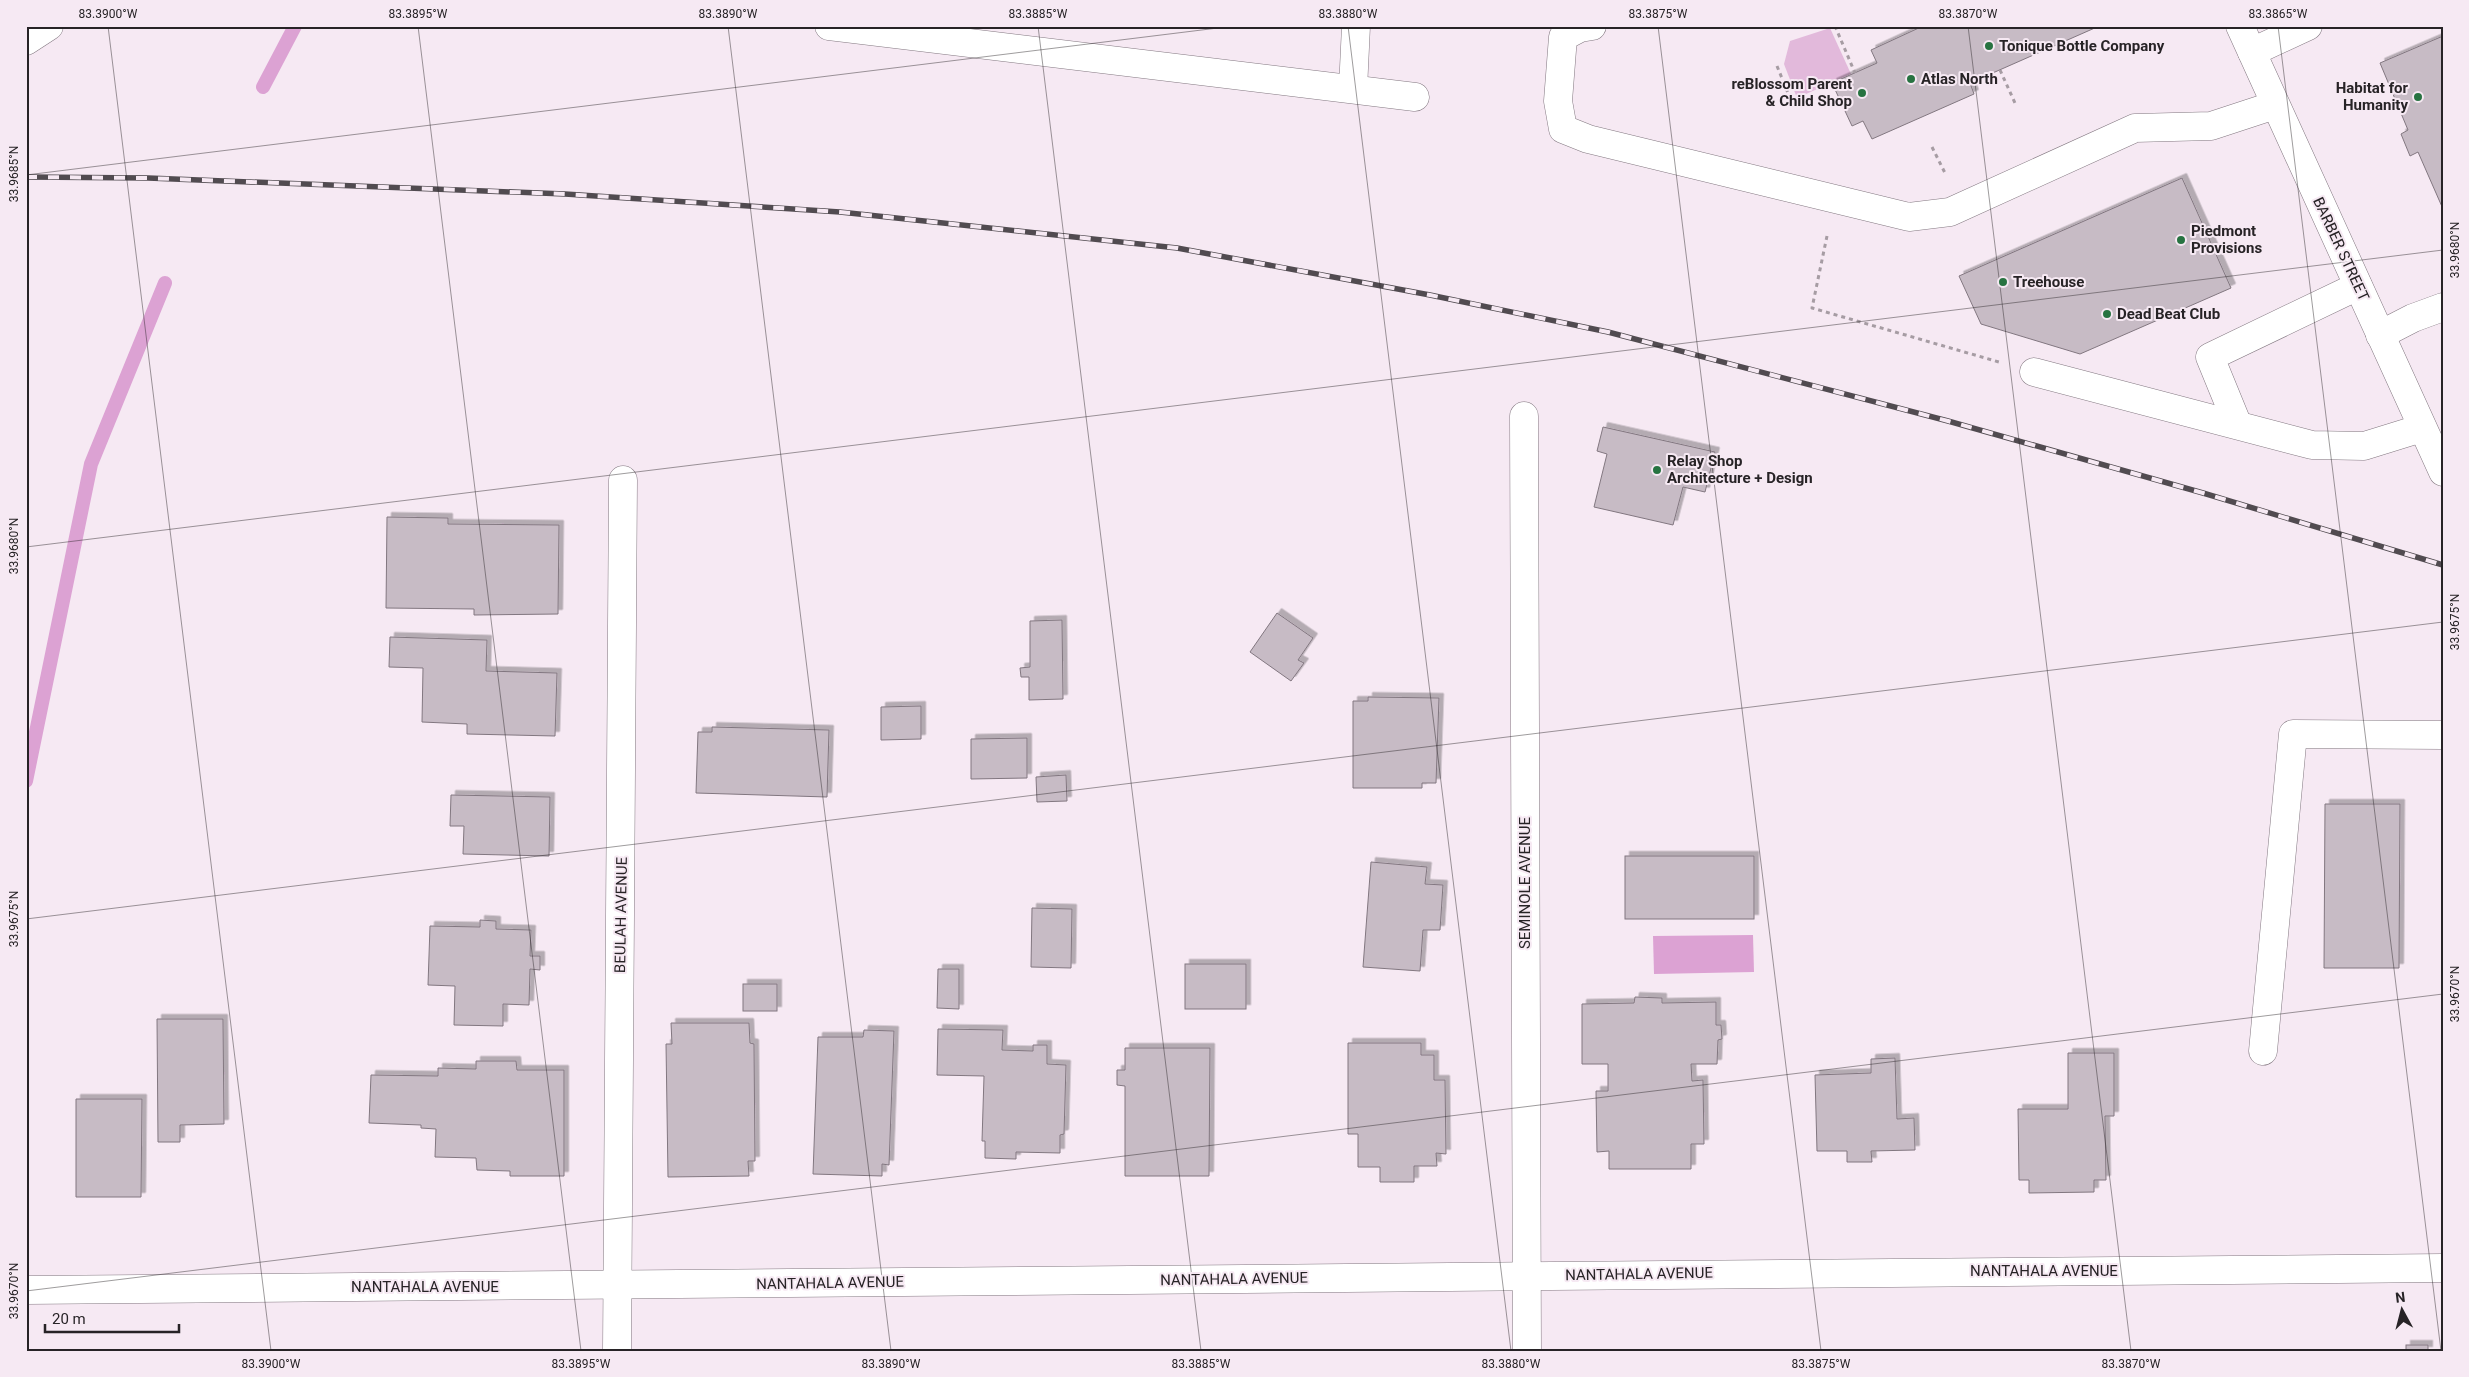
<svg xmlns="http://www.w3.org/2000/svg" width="2469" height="1377" font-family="Roboto,sans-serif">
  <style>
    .green { fill: #e2b9db }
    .water { fill: #dca2d3 }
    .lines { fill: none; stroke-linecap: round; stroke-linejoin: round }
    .stream { stroke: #dca2d3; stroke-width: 14 }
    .building { fill: #c7bbc5; stroke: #827780; filter: url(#shadow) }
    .minor-casing { stroke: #837881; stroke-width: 29 }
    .path { stroke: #a69ca3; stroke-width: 3; stroke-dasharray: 4 4; stroke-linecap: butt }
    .minor { stroke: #fff; stroke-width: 28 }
    .rail-casing { stroke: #514b50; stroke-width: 5.5 }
    .rail { stroke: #f6e9f3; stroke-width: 4; stroke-dasharray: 11; stroke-linecap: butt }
    .ticks { fill: none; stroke: #272326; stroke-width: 1; stroke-opacity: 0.45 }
    .poi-dot { fill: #277341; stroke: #f6e9f3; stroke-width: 2 }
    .labels { text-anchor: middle; stroke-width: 4; stroke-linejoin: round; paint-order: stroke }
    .poi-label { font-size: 15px; font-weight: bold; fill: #272326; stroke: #f6e9f3; text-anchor: start }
    .street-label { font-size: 15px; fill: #272326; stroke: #f6e9f3 }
    .neatline { fill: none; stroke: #272326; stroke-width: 2 }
    .ticks-label { font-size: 12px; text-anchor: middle; fill: #272326 }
  </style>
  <defs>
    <filter id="shadow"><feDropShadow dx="4.5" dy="-4.5" stdDeviation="0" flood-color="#0004"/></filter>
  </defs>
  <rect width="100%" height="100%" fill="#f6e9f3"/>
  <path class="green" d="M1830 28 1851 74 1797 98 1784 64 1790 41Z"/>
  <path class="water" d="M1753 935 1754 972 1654 974 1653 936Z"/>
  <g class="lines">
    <g class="stream">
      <path d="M263 87 295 26"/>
      <path d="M26 781 91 464 165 283"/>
    </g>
  </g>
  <g class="building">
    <path d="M1923 26H2096L2097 27 1970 83 1974 94 1872 139 1863 121 1852 126 1832 83 1877 63 1871 50Z"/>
    <path d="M2443 36V209L2418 152 2410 156 2401 134 2408 130 2380 63Z"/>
    <path d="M2182 178 2231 288 2080 354 1981 324 1959 276Z"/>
    <path d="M1603 427 1715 452 1705 492 1683 487 1673 525 1594 507 1607 454 1597 451Z"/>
    <path d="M387 517 448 518V524L559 525 558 614 474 615V609L386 608Z"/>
    <path d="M1277 613 1313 638 1298 660 1304 663 1291 681 1250 652Z"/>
    <path d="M1062 620 1063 699 1029 700V677H1021L1020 668 1030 667V621Z"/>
    <path d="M390 637 487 640 486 671 557 673 555 736 467 734V724L422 722 423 668 389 667Z"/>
    <path d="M1368 697 1439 698 1436 783H1422V788H1353V701H1368Z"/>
    <path d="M921 706V739L881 740V707Z"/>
    <path d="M712 727 829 730 827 797 696 793 698 732H712Z"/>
    <path d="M1027 738V778L971 779V739Z"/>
    <path d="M1066 775 1067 801 1037 802 1036 777Z"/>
    <path d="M451 795 550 797 549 856 463 854 464 826H450Z"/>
    <path d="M2325 804H2400L2399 968H2324Z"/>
    <rect x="1625" y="856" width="129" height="63"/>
    <path d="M1371 862 1427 867 1425 884 1443 885 1440 930H1423L1420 971 1363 967Z"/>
    <path d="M1032 908 1072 909 1071 968 1031 967Z"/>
    <path d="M480 920 496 921V929L531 930 530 956H540V970L530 969 529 1005 503 1004V1026L454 1025 455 986 428 985 430 926 480 927Z"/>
    <rect x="1185" y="964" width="61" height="45"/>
    <path d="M938 969H959V1009L937 1008Z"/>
    <rect x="743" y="984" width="34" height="27"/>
    <path d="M1635 997 1662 998V1003L1716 1002V1025H1721L1722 1039 1718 1040 1717 1064H1691L1692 1081 1703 1080 1704 1144H1691V1169H1609V1151L1597 1152 1596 1091H1608V1064H1582V1004L1634 1003Z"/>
    <path d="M157 1019H223L224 1124 180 1125V1142H158Z"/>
    <path d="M671 1023H749L750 1043 754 1044 755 1161H748L749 1176 668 1177 666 1044H672Z"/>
    <path d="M938 1029 1003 1030 1002 1050 1033 1051V1045H1047V1064L1066 1065 1064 1134 1060 1135V1153L1016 1152V1159L985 1158V1141H982L984 1076 937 1075Z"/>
    <path d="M864 1030 894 1031 889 1165 882 1164V1176L813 1174 818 1037H863Z"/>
    <path d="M1348 1043H1421V1055H1434V1080H1445L1446 1154 1436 1153 1437 1166H1414V1182H1380V1167H1358V1134H1348Z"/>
    <path d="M1125 1048H1210L1209 1176H1125V1086L1117 1085V1070H1125Z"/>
    <path d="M2068 1053H2114V1116H2105L2106 1180H2094V1192L2029 1193V1180H2019L2018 1109H2068Z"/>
    <path d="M1895 1058 1897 1119 1914 1118 1915 1150 1871 1151 1872 1162H1847V1151H1817L1815 1075 1871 1073V1059Z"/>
    <path d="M476 1061H516L517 1070H564V1176H510V1171L477 1170 476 1158 435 1157 436 1129 421 1128V1125L369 1123 371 1075 438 1076V1068L476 1069Z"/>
    <path d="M76 1099H142L141 1197H76Z"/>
    <rect x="2406" y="1345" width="22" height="6"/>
  </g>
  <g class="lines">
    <defs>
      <g id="minor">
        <path d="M829 26 1415 97"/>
        <path d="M1592 26 1580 28 1563 37 1558 101 1563 129 1588 139 1909 217 1950 212 2135 128 2211 126 2275 105"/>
        <path d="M2240 26 2443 472"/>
        <path d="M26 41 49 26"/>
        <path d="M2252 52 2308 26"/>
        <path d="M1353 89 1356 26"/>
        <path d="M2380 335 2413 318 2443 307"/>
        <path d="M2034 372 2312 445 2364 446 2422 428"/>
        <path d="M1524 416 1527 1351"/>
        <path d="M2237 423 2210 357 2358 286"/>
        <path d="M2263 1051 2293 734 2443 735"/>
        <path d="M26 1290 2443 1268"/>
        <path d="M617 1351 623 480"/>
      </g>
    </defs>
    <use href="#minor" class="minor-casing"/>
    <g class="path">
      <path d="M1835 26 1855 73"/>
      <path d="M1777 66 1790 98"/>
      <path d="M2000 70 2015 103"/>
      <path d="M1932 147 1945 173"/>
      <path d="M1827 236 1812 308 1999 362"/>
    </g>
    <use href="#minor" class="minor"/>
    <defs>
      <path id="rail" d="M26 177 148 178 565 194 840 212 1177 248 1430 295 1608 332 1948 421 2203 493 2443 565"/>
    </defs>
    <use href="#rail" class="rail-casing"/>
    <use href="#rail" class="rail"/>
  </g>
  <path class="ticks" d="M108 26 271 1351M418 26 581 1351M728 26 891 1351M1038 26 1201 1351M1348 26 1511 1351M1658 26 1821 1351M1968 26 2131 1351M2278 26 2441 1351M26 175 1234 26M26 547 2443 250M26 919 2443 622M26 1291 2443 994"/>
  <g class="poi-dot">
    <circle cx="1989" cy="46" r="5"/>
    <circle cx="1911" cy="79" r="5"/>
    <circle cx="1862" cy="93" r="5"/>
    <circle cx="2418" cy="97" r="5"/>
    <circle cx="2181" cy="240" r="5"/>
    <circle cx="2003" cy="282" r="5"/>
    <circle cx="2107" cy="314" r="5"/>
    <circle cx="1657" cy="470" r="5"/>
  </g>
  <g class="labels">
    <g class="poi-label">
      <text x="1999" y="51">Tonique Bottle Company</text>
      <text x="1921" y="84">Atlas North</text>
      <text x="1852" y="89" text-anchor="end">reBlossom Parent<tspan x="1852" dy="17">&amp; Child Shop</tspan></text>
      <text x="2408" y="93" text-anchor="end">Habitat for<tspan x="2408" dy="17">Humanity</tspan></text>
      <text x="2191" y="236">Piedmont<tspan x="2191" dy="17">Provisions</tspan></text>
      <text x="2013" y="287">Treehouse</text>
      <text x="2117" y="319">Dead Beat Club</text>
      <text x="1667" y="466">Relay Shop<tspan x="1667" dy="17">Architecture + Design</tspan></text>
    </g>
    <g class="street-label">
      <text transform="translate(2341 249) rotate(65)" y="5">BARBER STREET</text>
      <text transform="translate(1525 883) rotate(-90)" y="5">SEMINOLE AVENUE</text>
      <text transform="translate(621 915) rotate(-89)" y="5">BEULAH AVENUE</text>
      <text x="2044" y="1276">NANTAHALA AVENUE</text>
      <text transform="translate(1639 1274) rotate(-1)" y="5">NANTAHALA AVENUE</text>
      <text transform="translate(1234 1279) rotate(-1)" y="5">NANTAHALA AVENUE</text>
      <text transform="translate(830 1283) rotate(-1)" y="5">NANTAHALA AVENUE</text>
      <text x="425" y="1292">NANTAHALA AVENUE</text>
    </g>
  </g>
  <rect width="2469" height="1377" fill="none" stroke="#f6e9f3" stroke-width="55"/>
  <g transform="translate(2402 1310) rotate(353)" stroke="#f6e9f3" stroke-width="4" paint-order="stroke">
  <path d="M0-4L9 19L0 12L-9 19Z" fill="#272326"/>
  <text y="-8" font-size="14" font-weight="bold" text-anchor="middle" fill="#272326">N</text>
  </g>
  <path d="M45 1324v8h134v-8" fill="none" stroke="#272326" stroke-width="2.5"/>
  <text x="52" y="1324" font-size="15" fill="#272326" stroke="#f6e9f3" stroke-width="4" paint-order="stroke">20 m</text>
  <rect x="28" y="28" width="2414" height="1322" class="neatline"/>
  <g class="ticks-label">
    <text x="108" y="18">83.3900°W</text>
    <text x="418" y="18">83.3895°W</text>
    <text x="728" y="18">83.3890°W</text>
    <text x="1038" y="18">83.3885°W</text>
    <text x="1348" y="18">83.3880°W</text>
    <text x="1658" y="18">83.3875°W</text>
    <text x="1968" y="18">83.3870°W</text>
    <text x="2278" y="18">83.3865°W</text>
    <text transform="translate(14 174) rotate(-90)" y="4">33.9685°N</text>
    <text transform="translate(2455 250) rotate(-90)" y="4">33.9680°N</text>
    <text transform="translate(14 546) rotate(-90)" y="4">33.9680°N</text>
    <text transform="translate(2455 622) rotate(-90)" y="4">33.9675°N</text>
    <text transform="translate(14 919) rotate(-90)" y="4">33.9675°N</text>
    <text transform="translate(2455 994) rotate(-90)" y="4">33.9670°N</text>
    <text transform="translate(14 1291) rotate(-90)" y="4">33.9670°N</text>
    <text x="271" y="1368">83.3900°W</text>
    <text x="581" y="1368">83.3895°W</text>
    <text x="891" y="1368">83.3890°W</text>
    <text x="1201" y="1368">83.3885°W</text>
    <text x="1511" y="1368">83.3880°W</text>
    <text x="1821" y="1368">83.3875°W</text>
    <text x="2131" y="1368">83.3870°W</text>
  </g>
</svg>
